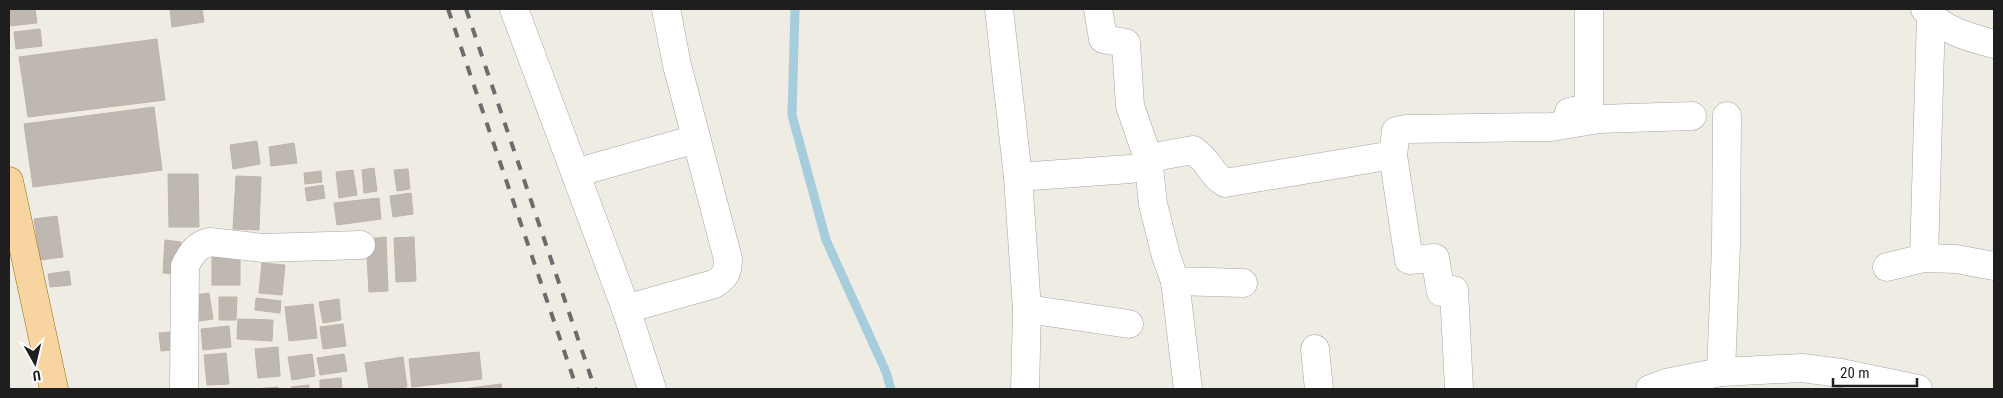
<svg xmlns="http://www.w3.org/2000/svg" width="2003" height="398" font-family="'Roboto Condensed',sans-serif">
  <style>
    .lines { fill: none; stroke-linecap: round; stroke-linejoin: round }
    .stream { stroke: #a6cddb; stroke-width: 9 }
    .building { fill: #bfb8b1; stroke: #c0b3a7 }
    .minor-casing { stroke: #a5a5a5; stroke-width: 29 }
    .major-casing { stroke: #926906; stroke-width: 29 }
    .minor { stroke: #fff; stroke-width: 28 }
    .major { stroke: #f8d5a0; stroke-width: 28 }
    .rail { stroke: #6c6c6c; stroke-width: 4; stroke-dasharray: 10 10; stroke-linecap: butt }
  </style>
  <rect width="100%" height="100%" fill="#efece4"/>
  <g class="lines">
    <path class="stream" d="M795 9 792 115 826 240 886 372 891 389"/>
  </g>
  <g class="building">
    <path d="M9 9H35L37 23 9 26Z"/>
    <path d="M170 9H202L204 22 172 27Z"/>
    <path d="M40 29 42 46 16 49 14 32Z"/>
    <path d="M157 39 165 100 28 117 19 57Z"/>
    <path d="M154 107 162 170 33 187 24 124Z"/>
    <path d="M257 141 260 164 233 169 230 145Z"/>
    <path d="M294 143 297 163 271 166 269 147Z"/>
    <path d="M374 168 377 191 364 193 362 170Z"/>
    <path d="M408 169 410 189 397 191 394 170Z"/>
    <path d="M353 170 357 195 339 198 336 172Z"/>
    <path d="M321 171 322 182 305 184 304 173Z"/>
    <path d="M168 174H198L199 227H169Z"/>
    <path d="M236 176 261 177 259 230 233 229Z"/>
    <path d="M323 185 325 198 307 201 305 188Z"/>
    <path d="M411 193 413 214 393 217 390 196Z"/>
    <path d="M379 198 381 219 337 225 334 203Z"/>
    <path d="M57 216 63 257 40 260 34 219Z"/>
    <path d="M386 237 388 291 369 292 366 239Z"/>
    <path d="M414 237 416 281 396 282 394 238Z"/>
    <path d="M165 240 181 242 179 274 163 273Z"/>
    <rect x="212" y="255" width="28" height="30"/>
    <path d="M262 263 285 265 282 295 259 293Z"/>
    <path d="M69 271 71 285 50 287 48 274Z"/>
    <path d="M209 293 213 319 199 321 195 295Z"/>
    <path d="M219 297H237L236 320H219Z"/>
    <path d="M256 298 281 301 280 313 255 310Z"/>
    <path d="M339 299 341 320 323 323 319 302Z"/>
    <path d="M313 304 317 338 289 341 285 307Z"/>
    <path d="M238 319 273 320 272 341 237 339Z"/>
    <path d="M343 324 346 346 323 349 320 327Z"/>
    <path d="M229 326 231 347 203 350 201 329Z"/>
    <path d="M180 331 181 349 161 351 159 333Z"/>
    <path d="M278 347 280 376 258 378 255 349Z"/>
    <path d="M479 352 482 379 412 387 409 359Z"/>
    <path d="M226 353 229 384 207 385 204 355Z"/>
    <path d="M312 354 315 376 292 380 288 357Z"/>
    <path d="M344 354 347 371 320 375 317 358Z"/>
    <path d="M403 357 407 387 390 389H369L365 363Z"/>
    <path d="M341 378 342 389H320V380Z"/>
    <path d="M501 384 502 389H463Z"/>
    <path d="M309 385V389H291V387Z"/>
    <path d="M278 387V389H254Z"/>
  </g>
  <g class="lines">
    <defs>
      <g id="minor">
        <path d="M514 9 626 309 652 389"/>
        <path d="M999 9 1018 177 1027 309 1025 389"/>
        <path d="M1098 9 1103 39 1126 43 1130 106 1148 158 1153 204 1166 256 1175 281 1243 283"/>
        <path d="M1925 9C1943 31 1968 37 1994 44"/>
        <path d="M1568 120 1569 112 1589 108V9"/>
        <path d="M1393 155 1409 260 1435 258 1441 292 1454 290 1459 389"/>
        <path d="M1148 158 1193 150C1210 161 1209 173 1225 183L1393 155 1396 131 1406 129 1551 127 1599 119 1692 116"/>
        <path d="M575 173 696 139"/>
        <path d="M1018 177 1130 169"/>
        <path d="M1924 258 1931 16"/>
        <path d="M1887 267 1924 258 1956 259 1994 266"/>
        <path d="M1175 281 1188 389"/>
        <path d="M626 309 714 284C725 278 728 272 728 259L677 65 666 9"/>
        <path d="M1027 309 1129 324"/>
        <path d="M1315 349 1319 389"/>
        <path d="M1721 372 1726 246 1727 116"/>
        <path d="M184 389 185 266C191 254 196 245 210 242L263 248 361 245"/>
        <path d="M1650 389 1666 383 1721 372 1802 368 1841 373 1918 389"/>
      </g>
      <path id="major" d="M9 181 54 389"/>
    </defs>
    <use href="#minor" class="minor-casing"/>
    <use href="#major" class="major-casing"/>
    <use href="#minor" class="minor"/>
    <use href="#major" class="major"/>
    <g class="rail">
      <path d="M448 9 577 389"/>
      <path d="M466 9 595 389"/>
    </g>
  </g>
  <rect width="2003" height="398" fill="none" stroke="#1e1e1e" stroke-width="20"/>
  <g transform="translate(35 363) rotate(172)" stroke="#ffffff" stroke-width="4" paint-order="stroke">
  <path d="M0-4L9 19L0 12L-9 19Z" fill="#1e1e1e"/>
  <text y="-8" font-size="14" font-weight="bold" text-anchor="middle" fill="#1e1e1e">U</text>
  </g>
  <path d="M1833 378v8h84v-8" fill="none" stroke="#1e1e1e" stroke-width="2.5"/>
  <text x="1840" y="378" font-size="15" fill="#1e1e1e" stroke="#ffffff" stroke-width="4" paint-order="stroke">20 m</text>
</svg>
